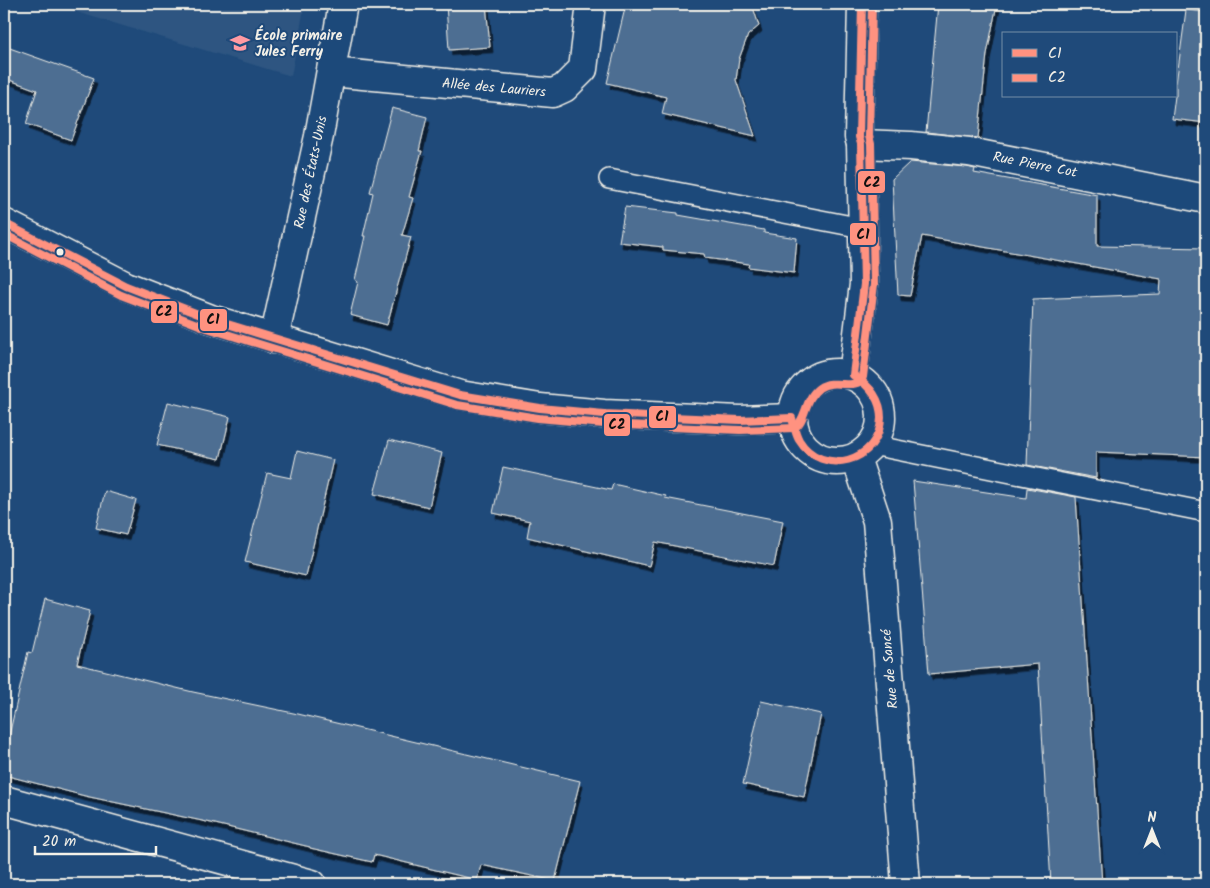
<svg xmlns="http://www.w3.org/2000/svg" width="1210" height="888" font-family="Kalam,sans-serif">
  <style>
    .built { fill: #2d5581 }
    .building { fill: #4d6e92; stroke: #f4f1e8; filter: url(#shadow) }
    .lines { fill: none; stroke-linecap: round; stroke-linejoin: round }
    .lane-casing { stroke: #f4f1e8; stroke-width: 22 }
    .street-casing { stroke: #f4f1e8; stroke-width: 31 }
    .secondary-casing { stroke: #f4f1e8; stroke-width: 31 }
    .lane { stroke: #1f4a7a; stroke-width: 19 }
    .street { stroke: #1f4a7a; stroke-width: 28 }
    .secondary { stroke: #1f4a7a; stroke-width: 28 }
    .bus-1-casing { stroke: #1f4a7a; stroke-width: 11 }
    .bus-2-casing { stroke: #1f4a7a; stroke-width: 11 }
    .bus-1 { stroke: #ff9280; stroke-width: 8 }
    .bus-2 { stroke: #ff9280; stroke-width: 8 }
    .bus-dot { fill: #f4f1e8; stroke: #1f4a7a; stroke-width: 2 }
    .labels { text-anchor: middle; stroke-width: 4; stroke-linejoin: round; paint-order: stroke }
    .poi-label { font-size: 14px; font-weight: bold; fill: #f4f1e8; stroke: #1f4a7a; text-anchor: start }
    .street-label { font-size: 14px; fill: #f4f1e8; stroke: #1f4a7a }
    .line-badge { stroke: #1f4a7a; stroke-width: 2 }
    .pale-badge-label { font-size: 14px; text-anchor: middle; font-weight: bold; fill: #111 }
  </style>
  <defs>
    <filter id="shadow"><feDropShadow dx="3" dy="5.5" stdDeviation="0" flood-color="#0009"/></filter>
  </defs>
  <rect width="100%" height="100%" fill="#1f4a7a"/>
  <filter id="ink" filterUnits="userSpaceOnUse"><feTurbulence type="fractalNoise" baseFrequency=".02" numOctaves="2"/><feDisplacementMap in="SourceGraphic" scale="10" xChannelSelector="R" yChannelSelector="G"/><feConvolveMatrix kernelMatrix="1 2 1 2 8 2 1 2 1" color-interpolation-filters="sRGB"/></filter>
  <g filter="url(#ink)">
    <path class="built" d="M75 4H305L291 76 73 11Z"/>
    <g class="building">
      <path d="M446 4H486L490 47 449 50Z"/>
      <path d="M626 4H752L759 26 748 35 739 59 736 80 755 136 662 114 666 97 607 83Z"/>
      <path d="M938 4H997L987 54 978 138 926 132Z"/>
      <path d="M1186 10 1206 12V123L1172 119 1175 96H1176V84Z"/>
      <path d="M4 46 94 78 71 140 26 124 37 90 4 78Z"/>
      <path d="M392 108 427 117 419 151H422L409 197 413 198 402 235 411 237 387 325 350 315 358 282 355 280 365 236H363L373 193 370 192Z"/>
      <path d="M910 162 967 167 975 169 974 173 1097 195V246L1206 248V342L1202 388H1206V457L1096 452V478L1027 465 1033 299 1160 294 1161 279 922 236 910 296 898 295 892 179Z"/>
      <path d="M625 207 678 213V215L764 230V233L797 238 794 273 748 267 749 264 705 258 704 254 663 250V247L619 242Z"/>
      <path d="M168 402 230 417 220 459 157 445Z"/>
      <path d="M389 440 442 453 429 507 374 494Z"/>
      <path d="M297 451 333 460 306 576 245 562 267 473 291 478Z"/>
      <path d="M503 467 611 490 613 484 666 496 665 498 783 521 774 566 655 542 649 566 527 537 530 521 493 513Z"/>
      <path d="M913 481 1026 498 1027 488 1076 497 1102 884H1051L1038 664 929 674Z"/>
      <path d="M105 491 136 500 126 535 96 528Z"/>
      <path d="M45 599 90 611 77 664 193 692 298 714 580 781 555 881 481 865 477 880 374 855 372 862 310 848V847L207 822 85 796 4 775V758L28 652 32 653Z"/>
      <path d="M761 701 821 714 804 797 743 784Z"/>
    </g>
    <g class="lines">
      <defs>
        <g id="lane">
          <path d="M609 179 862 228"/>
          <path d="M872 445 1206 512"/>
        </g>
        <g id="street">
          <path d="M331 72 553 93 564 88 583 69 591 4"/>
          <path d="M861 144 911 146 969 152 1206 199"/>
          <path d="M4 223 126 286 211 319 460 395 540 408 604 414 740 420 792 418"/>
          <path d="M274 339 319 136 343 4"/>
          <path d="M4 800 312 884"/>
        </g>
        <g id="secondary">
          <circle cx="837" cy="417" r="44"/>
          <path d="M853 375 864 284 861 144 859 137 862 4"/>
          <path d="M856 458 877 521 906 884"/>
        </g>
      </defs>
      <use href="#lane" class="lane-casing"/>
      <use href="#street" class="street-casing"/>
      <use href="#secondary" class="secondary-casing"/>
      <use href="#lane" class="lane"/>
      <use href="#street" class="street"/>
      <use href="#secondary" class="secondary"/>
      <defs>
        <path id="bus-1" d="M4 223 126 286 211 319 460 395 540 408 604 414 740 420 792 418C794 425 795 433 799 440 822 478 880 462 881 418 881 398 869 385 853 375L864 284 861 144 859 137 862 4"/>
        <path id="bus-2" d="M4 234 121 295 207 328 457 405 538 418 604 424 740 430 794 428C806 422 804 399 819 388 835 377 856 392 863 377L874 284 871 144 869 136 872 4"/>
      </defs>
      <use href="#bus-1" class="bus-1-casing"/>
      <use href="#bus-2" class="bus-2-casing"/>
      <use href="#bus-1" class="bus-1"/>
      <use href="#bus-2" class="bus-2"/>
    </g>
  </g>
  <defs>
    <symbol id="school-bare" viewBox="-9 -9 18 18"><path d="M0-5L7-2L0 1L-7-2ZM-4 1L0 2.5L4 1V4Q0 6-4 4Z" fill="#ff9aa2" stroke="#1f4a7a" stroke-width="2.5" paint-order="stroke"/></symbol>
  </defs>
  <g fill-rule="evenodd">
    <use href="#school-bare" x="226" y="29" width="28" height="28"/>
  </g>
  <circle class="bus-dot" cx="60" cy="252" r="4.5"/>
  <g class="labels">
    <g class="poi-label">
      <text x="255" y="40">École primaire<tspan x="255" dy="16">Jules Ferry</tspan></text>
    </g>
    <g class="street-label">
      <text transform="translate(494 87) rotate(5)" y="5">Allée des Lauriers</text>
      <text transform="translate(1035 164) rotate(11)" y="5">Rue Pierre Cot</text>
      <text transform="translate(310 172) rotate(-78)" y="5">Rue des États-Unis</text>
      <text transform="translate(889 669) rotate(-95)" y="5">Rue de Sancé</text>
    </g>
  </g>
  <g class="line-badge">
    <rect x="857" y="170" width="29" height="24" rx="5" fill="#ff9280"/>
    <rect x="849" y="222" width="28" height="24" rx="5" fill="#ff9280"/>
    <rect x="150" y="300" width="28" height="24" rx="5" fill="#ff9280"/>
    <rect x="199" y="308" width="29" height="24" rx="5" fill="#ff9280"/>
    <rect x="648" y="405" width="29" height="24" rx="5" fill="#ff9280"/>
    <rect x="603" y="413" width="28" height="24" rx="5" fill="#ff9280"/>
  </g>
  <g class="pale-badge-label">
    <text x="872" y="187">C2</text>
    <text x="863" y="239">C1</text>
    <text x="164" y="316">C2</text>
    <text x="213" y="324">C1</text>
    <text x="662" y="421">C1</text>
    <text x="617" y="429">C2</text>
  </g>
  <rect width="1210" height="888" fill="none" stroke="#1f4a7a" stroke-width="20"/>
  <rect x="10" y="10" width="1190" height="868" fill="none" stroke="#f4f1e8" stroke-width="2" filter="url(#ink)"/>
  <rect x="1002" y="32" width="175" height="65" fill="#1f4a7a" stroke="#748da6"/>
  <rect x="1012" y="49" width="25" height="8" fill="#ff9280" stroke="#748da6"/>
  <text x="1048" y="58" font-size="15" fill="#f4f1e8">C1</text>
  <rect x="1012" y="74" width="25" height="8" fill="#ff9280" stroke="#748da6"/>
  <text x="1048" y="82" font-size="15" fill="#f4f1e8">C2</text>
  <g transform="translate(1152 830)" stroke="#1f4a7a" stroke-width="4" paint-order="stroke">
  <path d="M0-4L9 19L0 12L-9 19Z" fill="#f4f1e8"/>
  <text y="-8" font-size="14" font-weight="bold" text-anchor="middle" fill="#f4f1e8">N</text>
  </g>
  <path d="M35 846v8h121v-8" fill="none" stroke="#f4f1e8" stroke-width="2.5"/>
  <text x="42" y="846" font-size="15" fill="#f4f1e8" stroke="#1f4a7a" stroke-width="4" paint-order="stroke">20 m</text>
</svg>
